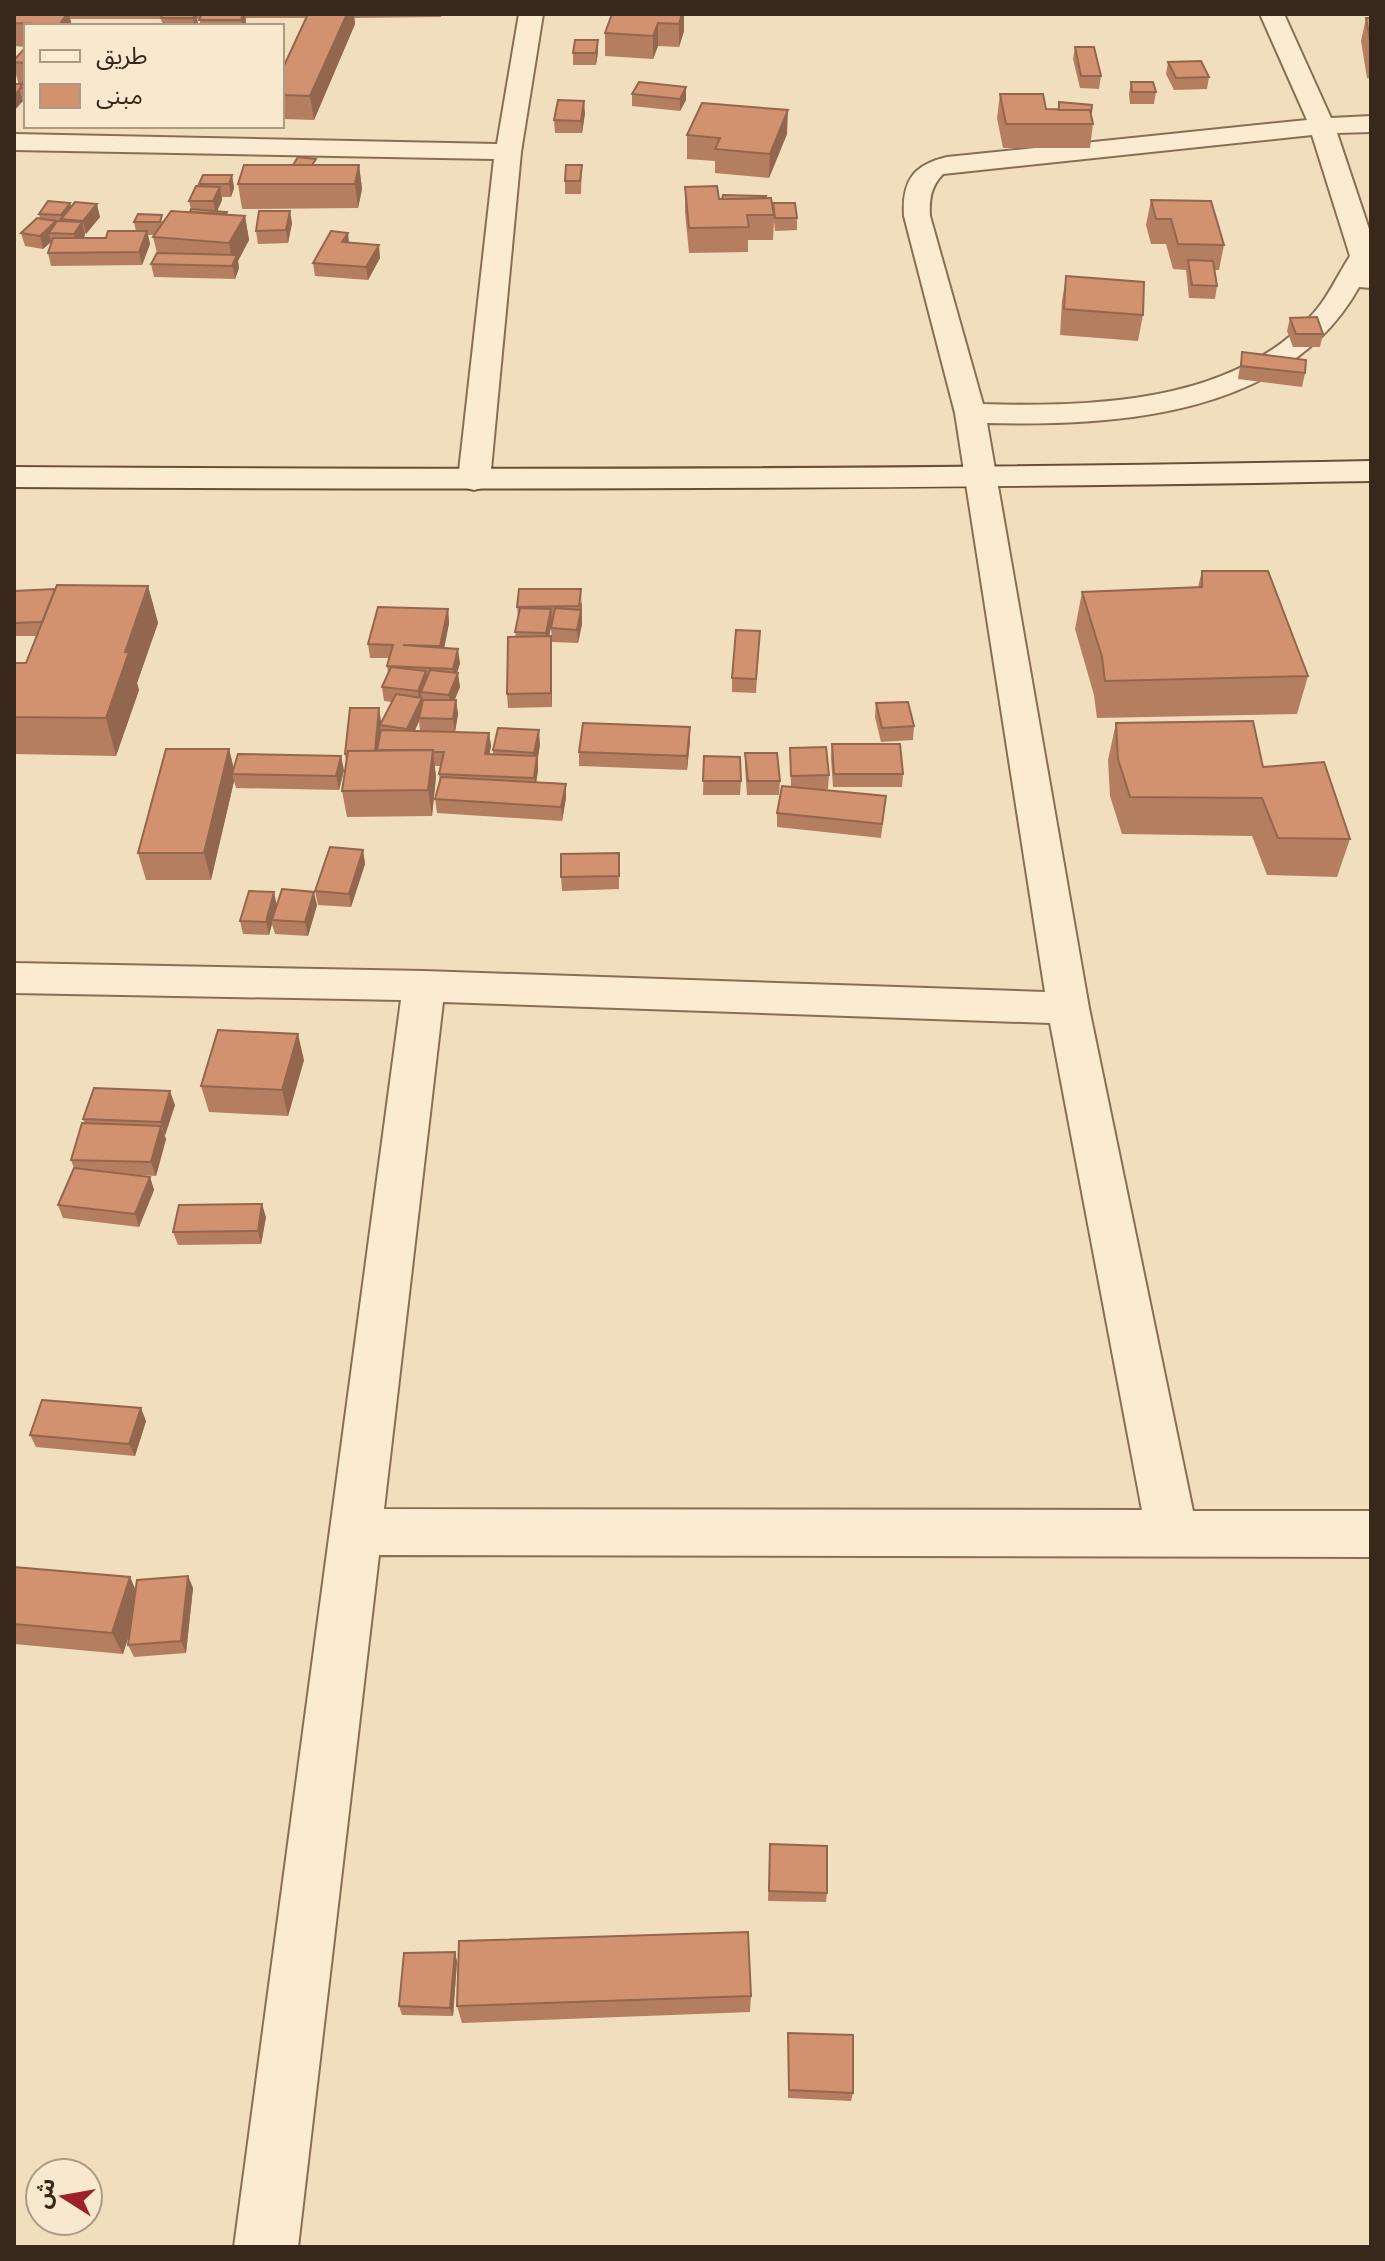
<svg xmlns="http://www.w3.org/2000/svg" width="1385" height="2261" font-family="Georgia,'Noto Sans Arabic',serif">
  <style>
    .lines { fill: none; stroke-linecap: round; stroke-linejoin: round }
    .street-casing { stroke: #8a6d55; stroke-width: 4 }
    .secondary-casing { stroke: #6b4e38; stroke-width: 4 }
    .street { fill: #fbebd0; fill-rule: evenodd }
    .secondary { fill: #fbebd0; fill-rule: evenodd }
    .wall { fill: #b57e60; fill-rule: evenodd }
    .shaded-wall { fill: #93664e }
    .building { fill: #d29270; stroke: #93664e; stroke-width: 2 }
  </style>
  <rect width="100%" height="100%" fill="#f1debd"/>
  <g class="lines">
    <defs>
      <g id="street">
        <path d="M519 14H543L521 152 490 480 485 487 474 490 463 487 458 480 494 159 14 150V134L497 144Z"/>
        <path d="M1260 14H1284L1331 118 1371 116V132L1337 133 1371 235V288L1359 287C1287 416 1118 426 987 423L1089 1008 1193 1511H1371V1557L379 1555 298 2247H234L401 1000 14 993V963L424 971 1045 992 955 413 904 216C902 181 913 165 947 157L1307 120ZM1312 135 1350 256C1337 276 1327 300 1310 317 1231 404 1091 407 983 404L930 216C929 199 931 186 943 174ZM443 1002 1050 1023 1142 1510 384 1509Z"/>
      </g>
      <path id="secondary" d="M1371 461V481C919 489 466 490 14 487V467C466 470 919 470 1371 461Z"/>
    </defs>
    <use href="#street" class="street-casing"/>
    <use href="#secondary" class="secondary-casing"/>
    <use href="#street" class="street"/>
    <use href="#secondary" class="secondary"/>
  </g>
  <g class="wall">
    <path d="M14 14H442L441 17 354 18 355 24 314 120 282 119V70L306 18H246L245 26H200V19H197V26H163L161 19H70L72 26H26V47L14 46Z"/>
    <path d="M612 14H684V31L679 47 658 46 653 59 605 56V33Z"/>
    <path d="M1366 18H1371V79L1367 78 1361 41Z"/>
    <path d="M598 40V52L596 65H573V53Z"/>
    <path d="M26 47V111L14 67V60Z"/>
    <path d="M1075 47 1101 76 1099 89 1080 88 1073 59Z"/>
    <path d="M1168 62 1209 77 1207 89 1174 90 1166 74Z"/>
    <path d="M1131 82 1156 92 1154 104H1130L1129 94Z"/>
    <path d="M686 87V100L680 111 632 106V94Z"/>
    <path d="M1000 94 1046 109 1091 114 1093 124 1090 148H1003L997 118Z"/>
    <path d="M585 113 582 133H555L554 120Z"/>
    <path d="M787 134 769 178 715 173V161L687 159V135Z"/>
    <path d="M317 165H359L362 189 358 208 242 209 238 184Z"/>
    <path d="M582 165 581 194H565V181Z"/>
    <path d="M232 175 234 188 231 197H222V200L217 211 227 212V215L245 216 249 240 238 261 239 268 235 279 154 277 151 264 157 253 153 237 155 235H148L150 244 142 265 51 266 48 253 51 242 43 249 25 246 21 233 40 219 39 214 70 203 71 207 100 217 85 234 84 238H106L136 231 134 222 164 221 190 212 191 210 189 201 200 187 199 184Z"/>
    <path d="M685 187 719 199 766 198 773 210V203L797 218V230L775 231 774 221 773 240H748V252L689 253 685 212Z"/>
    <path d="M1151 200 1224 245 1219 270H1215L1217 286 1215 299 1189 298 1186 270 1173 269 1166 244H1151L1146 225Z"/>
    <path d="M292 223 288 243 258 244 256 231Z"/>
    <path d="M348 233 349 243 380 258 368 280 315 276 313 263Z"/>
    <path d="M1066 276 1143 315 1138 341 1060 335 1062 301Z"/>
    <path d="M1290 318 1323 334 1320 347H1293L1287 331Z"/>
    <path d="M1242 352 1305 373 1302 387 1238 379Z"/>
    <path d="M1202 571 1308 676 1297 714 1097 718 1094 695 1075 629 1082 592 1198 587Z"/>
    <path d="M148 586 158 623 137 683 139 690 116 756 14 754V663H26L36 636H14V591Z"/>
    <path d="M582 603V624L578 643 552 642 551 628 552 620H551L549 636 552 649V707L508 708 507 694 518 617 517 607Z"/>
    <path d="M448 609 449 623 444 648 460 663 457 673 460 687 454 700H456L458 714 455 732 489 733 491 746 489 754H493V750L540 744 538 757V770L536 782 566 784V798L562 821 437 813 435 799 440 782 439 774 441 766H434L436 777 432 816 347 817 342 791 346 762 345 754 381 721 380 725 392 702 384 701 382 687 388 673 387 666 389 658H370L368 644ZM419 721 420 731H415Z"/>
    <path d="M760 631 756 693 732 692V678Z"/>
    <path d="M876 703 914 726 913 740 881 742 875 717Z"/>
    <path d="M1116 723 1263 767 1350 839 1337 877 1267 875 1252 836 1122 834 1110 796 1108 760Z"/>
    <path d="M690 741 687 770 579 766V752Z"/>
    <path d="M832 744 903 774 902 787H833L831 758Z"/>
    <path d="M790 748 829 775 828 789H819L886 796 881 838 777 827V813L791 786Z"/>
    <path d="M229 749 234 769 344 770 339 790 236 788 234 781 211 880H146L138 853Z"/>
    <path d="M745 753 780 781 779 795H747L745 767Z"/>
    <path d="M704 756 741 781 740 795H703Z"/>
    <path d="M363 850 365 864 351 907 318 905 315 891Z"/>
    <path d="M619 853V889L562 891 561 877Z"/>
    <path d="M277 904 317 905 308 936 275 934 272 924 269 935 243 934 240 921Z"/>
    <path d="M304 1060 288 1116 209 1112 201 1086Z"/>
    <path d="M175 1105 164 1136 166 1139 156 1176 135 1175 150 1177 154 1190 139 1227 63 1218 58 1205 74 1168 71 1160 85 1124 83 1119Z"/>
    <path d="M266 1217 261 1244 178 1245 173 1232Z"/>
    <path d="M146 1421 135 1456 36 1447 30 1435Z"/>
    <path d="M14 1567 130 1577 135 1590 188 1576 193 1588 186 1653 134 1657 128 1645 130 1632 123 1654 14 1644Z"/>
    <path d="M770 1844 827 1893 826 1902 768 1901Z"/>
    <path d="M455 1952 457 1962 453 2016 402 2015 399 2006Z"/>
    <path d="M751 1996 750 2012 462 2023 457 2006Z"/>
    <path d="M788 2033 853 2093 851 2101 788 2098Z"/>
  </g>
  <g class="shaded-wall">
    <path d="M67 14H69L72 26H59Z"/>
    <path d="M195 14H196L198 23 197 26H194L193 18Z"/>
    <path d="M243 14H245L246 23 245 26H242L241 20Z"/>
    <path d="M347 14H354L355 24 314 120 310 96Z"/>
    <path d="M682 14H684V31L679 47V24Z"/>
    <path d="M658 23V46L653 59V36Z"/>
    <path d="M598 40V52L596 65V53Z"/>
    <path d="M686 87V100L680 111V99Z"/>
    <path d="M20 89 23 101 14 111V96Z"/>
    <path d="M584 101 585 113 582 133 581 121Z"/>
    <path d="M788 110 787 134 769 178 770 154Z"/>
    <path d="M359 165 362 189 358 208 355 184Z"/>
    <path d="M232 175 234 188 231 197 229 184Z"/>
    <path d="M220 187 222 200 216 214 213 201Z"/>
    <path d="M70 203 73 215 62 219 61 215Z"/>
    <path d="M97 204 100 217 86 234 83 221Z"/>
    <path d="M290 211 292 223 288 243 286 230Z"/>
    <path d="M245 216 249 240 238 261 239 268 235 279 229 243Z"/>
    <path d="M56 221 59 234 49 233 51 242 43 249 40 236Z"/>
    <path d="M82 222 85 235 77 247 74 234Z"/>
    <path d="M147 231 150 244 142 265 139 252Z"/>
    <path d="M348 233 349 246 342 242Z"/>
    <path d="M379 245 380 258 368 280 366 267Z"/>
    <path d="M148 586 158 623 137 683 139 690 116 756 106 718 125 652Z"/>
    <path d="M581 589 582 624 578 643 577 630 580 617Z"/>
    <path d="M448 609 449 623 442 660 440 646Z"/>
    <path d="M551 609 552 623 547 647 546 633Z"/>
    <path d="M551 636 552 649V707L551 693Z"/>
    <path d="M458 649 460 663 455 680 458 673 460 687 451 709 449 695 454 682 453 669Z"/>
    <path d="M426 671 428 685 421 692 423 712 419 718V721L409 743 407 729 419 703 418 691Z"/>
    <path d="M456 700 458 714 455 732 453 719Z"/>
    <path d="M379 708 381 721 378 750 374 753Z"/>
    <path d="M690 727V741L687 770V756Z"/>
    <path d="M539 730 540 744 538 757V770L535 792 534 753Z"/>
    <path d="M489 733 491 746 487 768 485 754Z"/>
    <path d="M229 749 235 774H232L234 781 211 880 204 853Z"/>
    <path d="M433 750 436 777 432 816 428 790Z"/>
    <path d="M341 756 344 770 339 790 336 776Z"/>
    <path d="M566 784V798L562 821 561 807Z"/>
    <path d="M363 850 365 864 351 907 349 894Z"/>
    <path d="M274 892 277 906 272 920V924L269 935 266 922Z"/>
    <path d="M314 892 317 905 308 936 305 922Z"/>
    <path d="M298 1034 304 1060 288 1116 282 1090Z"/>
    <path d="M170 1091 175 1105 165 1136 161 1122Z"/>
    <path d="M161 1126 166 1139 156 1176 151 1162Z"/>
    <path d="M150 1177 154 1190 139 1227 135 1214Z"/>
    <path d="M262 1204 266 1217 261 1244 258 1231Z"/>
    <path d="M141 1408 146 1421 135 1456 129 1444Z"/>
    <path d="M188 1576 193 1588 186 1653 181 1641Z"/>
    <path d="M130 1577 140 1600 123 1654 112 1633Z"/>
    <path d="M455 1952 457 1962 453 2016 450 2008Z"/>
  </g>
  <g class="building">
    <path d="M14 14H67L59 25 14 23Z"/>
    <path d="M163 14H195L193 18H161Z"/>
    <path d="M202 14H243L241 20H199Z"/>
    <path d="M308 14H347L310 96 282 95V70Z"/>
    <path d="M612 14H682L679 24 658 23 653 36 605 33Z"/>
    <path d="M1366 18H1371V45Z"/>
    <path d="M575 40H598L596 53H573Z"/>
    <path d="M26 47V63L14 62V60Z"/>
    <path d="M1075 47H1094L1101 76H1081Z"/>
    <path d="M1201 61 1209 77 1176 78 1168 62Z"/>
    <path d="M26 78V88H20Z"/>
    <path d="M639 82 686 87 680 99 632 94Z"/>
    <path d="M1131 82H1153L1156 92H1132Z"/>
    <path d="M14 84H22L20 88H21L14 96Z"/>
    <path d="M1000 94H1043L1046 109 1090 110 1093 124H1006Z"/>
    <path d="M558 100 584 101 581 121 554 120Z"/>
    <path d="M1059 102 1092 105 1091 113 1090 110H1059Z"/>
    <path d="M702 103 788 110 770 154 715 149 720 138 687 135Z"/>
    <path d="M298 157 316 159 312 165H293Z"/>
    <path d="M244 165H359L355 184H238Z"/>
    <path d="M566 165H582L580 181H565Z"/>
    <path d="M203 175H232L229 184H199Z"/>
    <path d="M196 186 220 187 213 201H189Z"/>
    <path d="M717 186 719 199 771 198 774 215H747L749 227 689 228 685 187Z"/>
    <path d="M723 195 766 196 765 198 722 199Z"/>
    <path d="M1151 200 1211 201 1224 245 1178 244 1171 219H1156Z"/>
    <path d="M48 201 70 203 61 215 39 214Z"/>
    <path d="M75 202 97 204 83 221 61 219Z"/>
    <path d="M773 203H795L797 218H775Z"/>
    <path d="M191 209 227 212 226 214 190 212Z"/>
    <path d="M171 211 245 216 229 243 153 237Z"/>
    <path d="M259 211H290L286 230 256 231Z"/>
    <path d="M138 214 162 215 160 222H134Z"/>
    <path d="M37 218 56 221 40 236 21 233Z"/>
    <path d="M57 221 82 222 74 234 49 233Z"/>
    <path d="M108 231H147L139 252 48 253 53 238H106Z"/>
    <path d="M331 231 348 233 342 242 379 245 366 267 313 263Z"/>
    <path d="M157 253 237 255 232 266 151 264Z"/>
    <path d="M1188 260 1213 261 1217 286 1192 285Z"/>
    <path d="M1066 276 1144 282 1143 315 1064 309Z"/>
    <path d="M1317 317 1323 334H1296L1290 318Z"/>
    <path d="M1242 352 1306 360 1305 373 1241 366Z"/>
    <path d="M1202 571H1268L1308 676 1105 681 1102 657 1082 592 1202 587Z"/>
    <path d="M57 585 148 586 125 652H129L106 718 14 717V663H26Z"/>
    <path d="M55 589 42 622 14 623V591Z"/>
    <path d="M519 589H581L579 606 517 607Z"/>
    <path d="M378 607 448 609 440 646 403 645 458 649 453 669 387 666 393 645 368 644Z"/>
    <path d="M520 608 551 609 546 633 515 632Z"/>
    <path d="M555 608 581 610 577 630 551 628Z"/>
    <path d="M736 630 760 631 756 679 732 678Z"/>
    <path d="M551 636V693L507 694 508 637Z"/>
    <path d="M391 667 426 671 418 691 382 687Z"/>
    <path d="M430 670 458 673 449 695 421 692Z"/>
    <path d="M396 694 422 698 407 729 380 725Z"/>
    <path d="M423 700H456L453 719 419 718Z"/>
    <path d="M908 702 914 726 882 728 876 703Z"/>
    <path d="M350 708H379L375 751H348V754H345Z"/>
    <path d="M1253 721 1263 767 1324 762 1350 839 1278 838 1262 798 1130 797 1118 759 1116 723Z"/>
    <path d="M583 723 690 727 687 756 579 752Z"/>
    <path d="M498 728 539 730 534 753 493 750Z"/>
    <path d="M381 730 489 733 485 754 537 756 534 778 439 774 444 752H432L433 750H377Z"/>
    <path d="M832 744H900L903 774H834Z"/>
    <path d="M826 747 829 775 791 776 790 748Z"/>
    <path d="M166 749H229L204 853H138Z"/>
    <path d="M433 750 428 790 342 791 348 751Z"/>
    <path d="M745 753H777L780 781H748Z"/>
    <path d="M238 754 341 756 336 776 232 774Z"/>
    <path d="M704 756 740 757 741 781H703Z"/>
    <path d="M441 777 566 784 561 807 435 799Z"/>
    <path d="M782 786 886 796 882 824 777 813Z"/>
    <path d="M330 847 363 850 349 894 315 891Z"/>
    <path d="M619 853V876L561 877V854Z"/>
    <path d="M282 889 314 892 305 922 272 920Z"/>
    <path d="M249 891 274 892 266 922 240 921Z"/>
    <path d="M218 1030 298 1034 282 1090 201 1086Z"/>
    <path d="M94 1088 170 1091 161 1122 83 1119Z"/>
    <path d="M82 1123 161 1126 151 1162 71 1160Z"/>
    <path d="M74 1168 150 1177 135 1214 58 1205Z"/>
    <path d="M262 1204 258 1231 173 1232 179 1205Z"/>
    <path d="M42 1400 141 1408 129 1444 30 1435Z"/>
    <path d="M14 1567 130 1577 112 1633 14 1624Z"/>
    <path d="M188 1576 181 1641 128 1645 137 1580Z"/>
    <path d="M770 1844 827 1846V1893L769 1891Z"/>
    <path d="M748 1932 751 1996 457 2006 459 1941Z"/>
    <path d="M455 1952 450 2008 399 2006 404 1953Z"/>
    <path d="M788 2033 853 2035V2093L789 2090Z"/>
  </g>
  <rect width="1385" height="2261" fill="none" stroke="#38271b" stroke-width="32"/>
  <rect x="24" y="24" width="260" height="104" fill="#f8e8cd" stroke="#ab9b86" stroke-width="2"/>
  <rect x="40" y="50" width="40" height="12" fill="#fbebd0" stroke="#ab9b86" stroke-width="2"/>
  <text x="96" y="64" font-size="24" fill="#38271b">طريق</text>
  <rect x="40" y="84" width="40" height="24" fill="#d29270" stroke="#ab9b86" stroke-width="2"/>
  <text x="96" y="104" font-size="24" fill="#38271b">مبنى</text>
  <g transform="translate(64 2197) rotate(281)"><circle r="38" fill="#f8e8cd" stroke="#ab9b86" stroke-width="2"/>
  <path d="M0-6L14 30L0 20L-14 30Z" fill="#9d212a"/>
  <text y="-12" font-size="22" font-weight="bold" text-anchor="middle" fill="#38271b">ش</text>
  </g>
</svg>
